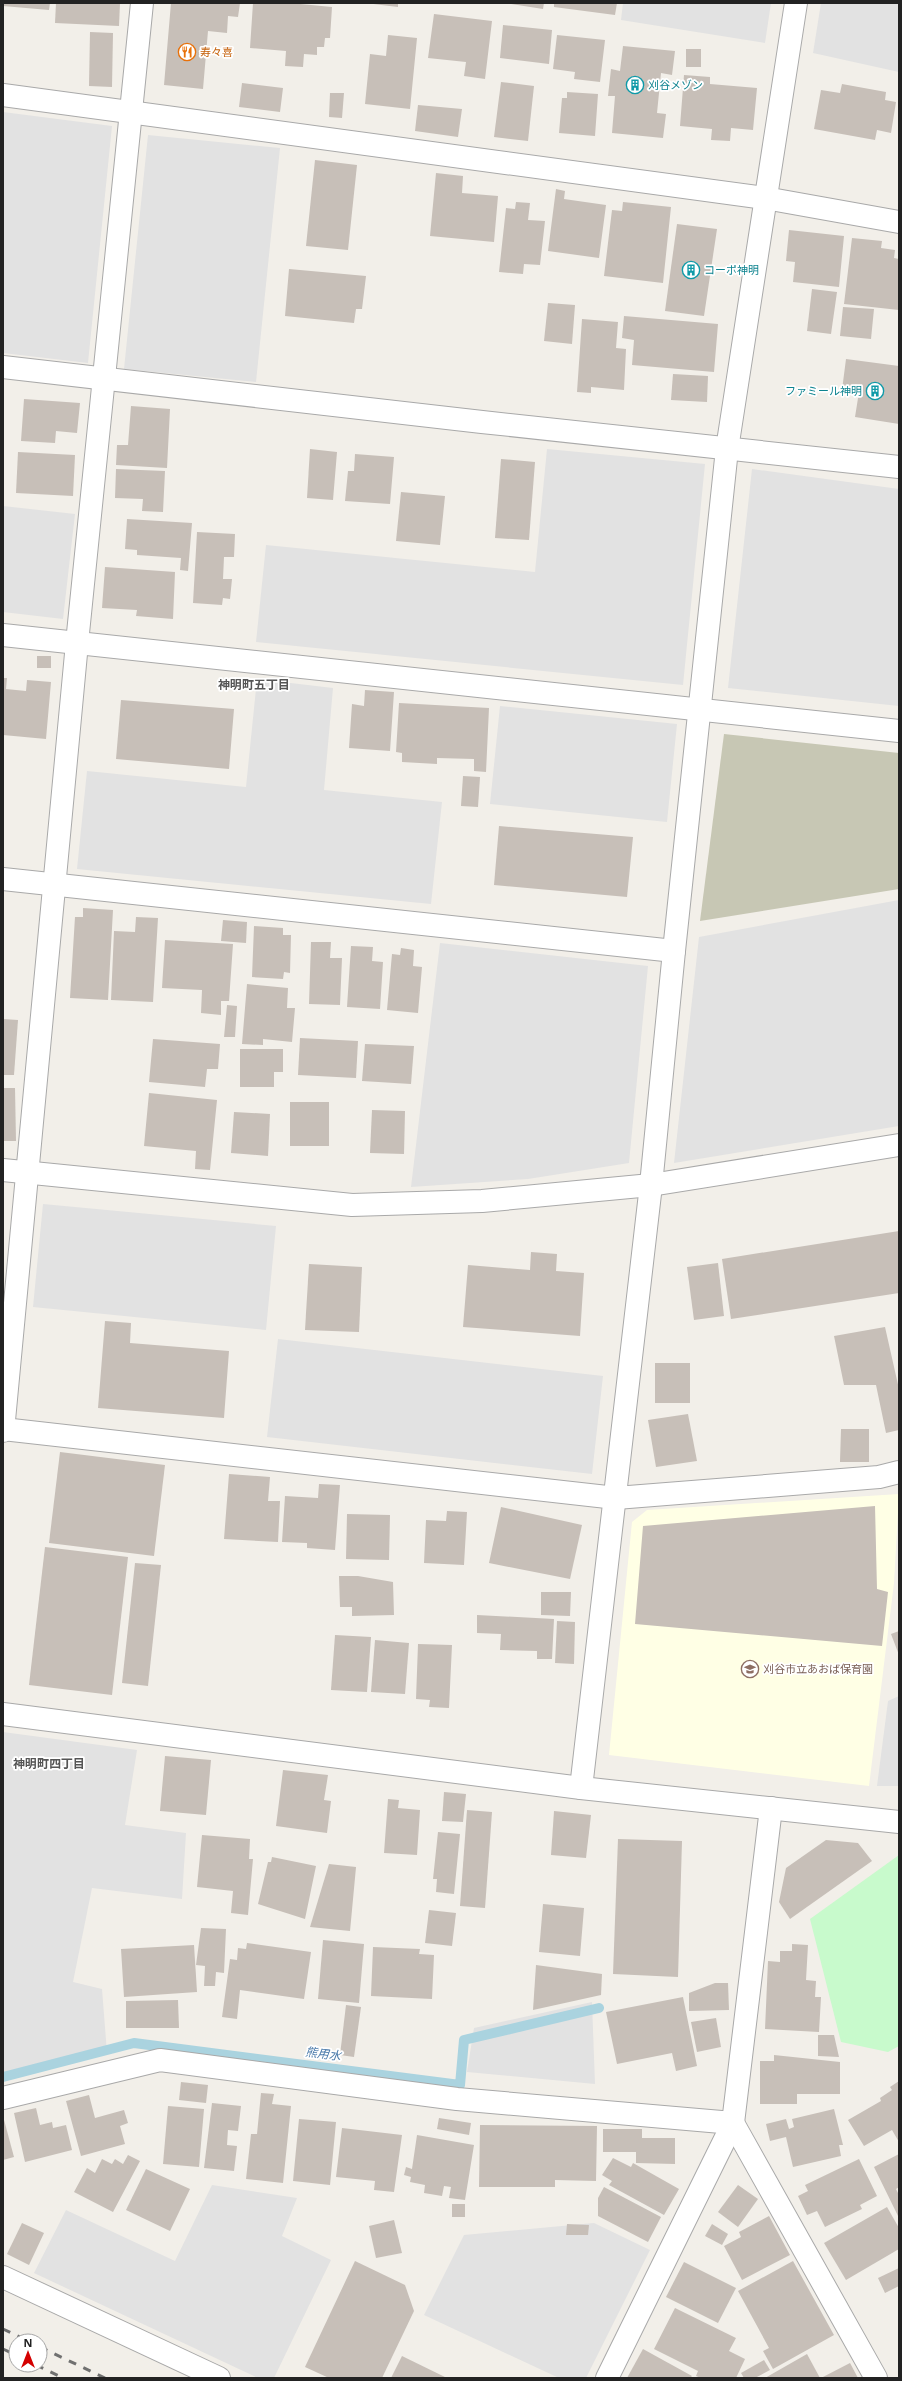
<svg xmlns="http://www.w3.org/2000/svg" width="902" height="2381" font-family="'Noto Sans','Noto Sans JP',sans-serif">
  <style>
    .education { fill: #ffffe5 }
    .construction { fill: #c7c7b4 }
    .park { fill: #c8facc }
    .parking { fill: #e2e2e2 }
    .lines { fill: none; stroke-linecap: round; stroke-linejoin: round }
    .stream { stroke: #aad3df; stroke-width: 10 }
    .building { fill: #c7bfb8 }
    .minor-casing { stroke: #a9a9a9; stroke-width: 24 }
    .minor { stroke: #fff; stroke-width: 22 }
    .rail { stroke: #707070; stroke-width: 3; stroke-dasharray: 8 8; stroke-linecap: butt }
    .labels { text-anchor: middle; stroke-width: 3.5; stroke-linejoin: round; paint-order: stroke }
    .food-label { font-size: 11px; fill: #c56008; stroke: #fff; text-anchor: start }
    .culture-label { font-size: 11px; fill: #0d838f; stroke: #fff; text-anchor: start }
    .education-label { font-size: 11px; fill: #785e54; stroke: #fff; text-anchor: start }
    .neighbourhood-label { font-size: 12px; font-weight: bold; fill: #555; stroke: #fff }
    .water-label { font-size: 12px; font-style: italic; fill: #4a7aab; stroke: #fff }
  </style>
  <rect width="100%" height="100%" fill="#f2efe9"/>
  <path class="education" d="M899 1494 894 1583 869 1786 609 1755 632 1522 647 1510Z"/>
  <path class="construction" d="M724 734 899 753V889L700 921Z"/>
  <path class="park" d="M899 1855V2046L888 2052 841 2042 810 1919Z"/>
  <g class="parking">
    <path d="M623 3H771L765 43 621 20Z"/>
    <path d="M821 3H899V72L813 53Z"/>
    <path d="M3 112 112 126 88 363 3 353Z"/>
    <path d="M148 135 280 148 256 382 124 369Z"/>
    <path d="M547 449 705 464 683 685 256 642 266 545 535 572Z"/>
    <path d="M752 469 899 489V706L728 688Z"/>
    <path d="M3 506 75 514 63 619 3 612Z"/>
    <path d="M257 679 333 688 324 790 442 802 431 904 77 869 87 771 246 787Z"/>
    <path d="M500 706 677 724 667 822 490 804Z"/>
    <path d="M899 900V1126L674 1163 699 937Z"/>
    <path d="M440 943 648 966 629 1163 528 1179 411 1187Z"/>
    <path d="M43 1204 276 1226 266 1330 33 1307Z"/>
    <path d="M278 1339 603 1376 592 1474 267 1437Z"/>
    <path d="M899 1696V1786H877L888 1701Z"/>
    <path d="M3 1732 137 1750 125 1825 186 1833 182 1899 92 1888 73 1982 102 1989 107 2053 3 2077Z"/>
    <path d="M592 2002 595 2084 467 2072 474 2028Z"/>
    <path d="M212 2185 297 2198 282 2236 331 2260 274 2378H258L34 2273 66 2210 175 2261Z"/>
    <path d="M594 2223 650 2250 586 2378H559L424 2315 464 2235Z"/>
  </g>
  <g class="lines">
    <path class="stream" d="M3 2077 134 2043 460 2085 464 2040 599 2008"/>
  </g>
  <g class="building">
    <path d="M3 3H50L49 10 3 6Z"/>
    <path d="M56 3H120L119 26 55 23Z"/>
    <path d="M171 3H240L238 17 228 16 227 33 208 31 203 89 164 85Z"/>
    <path d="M253 3H290L332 7 330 38H325L324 47H317V55L304 54 303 67 285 66 286 51 250 48Z"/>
    <path d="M365 3H398V7Z"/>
    <path d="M504 3H544L543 9Z"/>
    <path d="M554 3H617L615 15 554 7Z"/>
    <path d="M434 14 492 21 485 79 464 76 466 62 428 58Z"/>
    <path d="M503 25 552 30 549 64 500 58Z"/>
    <path d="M90 32 113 33 112 87 89 86Z"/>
    <path d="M388 35 417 38 410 109 365 104 370 54 386 56Z"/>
    <path d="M557 35 605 40 600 82 574 79 575 72 553 69Z"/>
    <path d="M623 46 675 51 672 75 661 73 657 113 666 114 663 138 612 133 615 96H608L611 69 620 71Z"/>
    <rect x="686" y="49" width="15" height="18"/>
    <path d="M684 75 710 77V84L757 88 753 130 731 128 730 141 711 140 712 129 680 126Z"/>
    <path d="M501 82 534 86 528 141 494 137Z"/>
    <path d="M242 83 283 88 280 112 239 107Z"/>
    <path d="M842 84 886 92 885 100 896 102 891 133 877 130 875 140 814 129 821 90 840 93Z"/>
    <path d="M567 92 598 94 595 136 559 133 562 98H567Z"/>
    <path d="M330 93H344L342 118 329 117Z"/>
    <path d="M418 105 462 109 458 137 415 131Z"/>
    <path d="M315 160 357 165 348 250 306 246Z"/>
    <path d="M436 173 463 176 462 193 498 196 494 242 430 236Z"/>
    <path d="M556 189 565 191 564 199 606 205 599 258 548 251Z"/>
    <path d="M516 202 530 203 528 220 545 221 540 265 524 264 523 274 499 272 506 208 515 209Z"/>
    <path d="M623 202 671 207 663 283 604 276 612 210 622 211Z"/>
    <path d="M677 224 717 229 704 316 665 311Z"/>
    <path d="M789 230 844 236 839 287 793 282 795 262 786 261Z"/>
    <path d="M852 238 882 241 881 248 895 250 894 258 899 259V310L844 304Z"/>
    <path d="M289 269 366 276 362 309H356L354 323 285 316Z"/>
    <path d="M812 289 837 292 831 334 807 331Z"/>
    <path d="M548 303 575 305 572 344 544 341Z"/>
    <path d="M843 307 874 309 871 339 840 336Z"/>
    <path d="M624 316 718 324 714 372 632 365 634 340 622 338Z"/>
    <path d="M582 319 618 322 616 348 626 349 624 390 591 387V393L577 392Z"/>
    <path d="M846 359 899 366V424L855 417 859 392 842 390Z"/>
    <path d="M673 374 708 376 707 402 671 400Z"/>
    <path d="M24 399 80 403 77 433 56 431 55 443 21 441Z"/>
    <path d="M131 406 170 409 167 468 116 465 117 445H128Z"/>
    <path d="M310 449 337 452 333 500 307 498Z"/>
    <path d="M18 452 75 455 73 496 16 493Z"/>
    <path d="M355 454 394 457 390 504 345 501 348 471H354Z"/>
    <path d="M501 459 535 462 529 540 495 538Z"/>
    <path d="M116 469 165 471 163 512 142 511 143 499 115 498Z"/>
    <path d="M401 492 445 496 440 545 396 541Z"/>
    <path d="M127 519 192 523 188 571 180 570 181 558 137 555V550L125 549Z"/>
    <path d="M197 532 235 534 234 557H224L223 579H232L230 599 223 598 222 605 193 603Z"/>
    <path d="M105 567 175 572 173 619 136 616 137 610 102 608Z"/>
    <rect x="37" y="656" width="14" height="12"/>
    <path d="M3 678H7L6 689 26 691 27 680 51 682 46 739 3 735Z"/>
    <path d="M365 690 394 692 390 751 349 748 352 704 364 706Z"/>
    <path d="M121 700 234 709 229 769 116 759Z"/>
    <path d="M399 703 489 708 486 772 474 771V759L437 758V764L402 762V753L396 752Z"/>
    <path d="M463 776 480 777 478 807 461 806Z"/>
    <path d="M499 826 633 837 627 897 494 885Z"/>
    <path d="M83 908 113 910 108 1000 70 998 75 917H83Z"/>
    <path d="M136 917 158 918 153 1002 111 1000 114 931 135 932Z"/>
    <path d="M223 920 247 922 246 943 221 941Z"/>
    <path d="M254 926 283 928V935H291L290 973 284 972 283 979 252 977Z"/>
    <path d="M165 940 233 944 229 1001H221V1015L201 1013 202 990 162 988Z"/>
    <path d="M311 942H331L330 958H342L340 1005 309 1004Z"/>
    <path d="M351 946 373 947 372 961 383 962 380 1009 347 1007Z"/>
    <path d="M401 948 414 950 413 966 422 967 418 1013 387 1010 392 954 400 955Z"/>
    <path d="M247 984 288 988 287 1008H295L292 1042 263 1039V1045L242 1044Z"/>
    <path d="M227 1005 237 1006 235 1037H224Z"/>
    <path d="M3 1019 18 1020 14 1075H3Z"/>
    <path d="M300 1038 358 1041 356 1078 298 1075Z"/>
    <path d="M153 1039 220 1044 218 1069H207L205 1087 149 1082Z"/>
    <path d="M365 1044 414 1046 411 1084 362 1081Z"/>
    <path d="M240 1049H283V1072H274V1087H240Z"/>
    <path d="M3 1088H15L16 1141H3Z"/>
    <path d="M149 1093 217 1100 210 1170 195 1169 196 1151 144 1146Z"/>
    <rect x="290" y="1102" width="39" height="44"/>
    <path d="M372 1110 405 1111 404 1154 370 1153Z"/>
    <path d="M234 1112 270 1114 268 1156 231 1153Z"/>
    <path d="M899 1231V1293L731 1319 722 1259Z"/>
    <path d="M531 1252 557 1254 556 1271 584 1273 580 1336 463 1327 468 1265 530 1270Z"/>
    <path d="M718 1263 724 1316 694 1320 687 1267Z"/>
    <path d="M309 1264 362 1267 359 1332 305 1330Z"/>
    <path d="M105 1321 131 1323 130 1343 229 1351 224 1418 98 1408Z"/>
    <path d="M885 1327 899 1389V1430L886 1433 876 1385H844L834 1336Z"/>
    <rect x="655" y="1363" width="35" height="40"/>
    <path d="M688 1414 697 1461 656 1467 648 1420Z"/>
    <path d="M841 1429H869V1462H840Z"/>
    <path d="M60 1452 165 1465 154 1556 49 1543Z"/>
    <path d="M229 1474 270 1477 268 1501H280L278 1542 224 1539Z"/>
    <path d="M319 1484 340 1485 335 1550 307 1548V1543L282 1542 285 1496 318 1498Z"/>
    <path d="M875 1506 877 1589 888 1592 882 1646 635 1624 643 1526Z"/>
    <path d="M501 1507 582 1525 570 1579 489 1563Z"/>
    <path d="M447 1511 467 1512 464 1565 424 1563 426 1520 446 1521Z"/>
    <path d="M347 1514 390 1515 389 1560 346 1559Z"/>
    <path d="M45 1547 128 1557 112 1695 29 1685Z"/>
    <path d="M135 1563 161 1565 148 1686 122 1683Z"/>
    <path d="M339 1576H358L393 1582 394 1615 352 1616V1607H340Z"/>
    <path d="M541 1592H571L570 1616 541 1615Z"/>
    <path d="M477 1615 554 1619 552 1659H537V1651L500 1650 501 1634 477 1633Z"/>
    <path d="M557 1621 575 1622 574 1664 555 1663Z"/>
    <path d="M899 1631V1655L891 1634Z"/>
    <path d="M335 1635 371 1637 367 1692 331 1690Z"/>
    <path d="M375 1640 409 1643 405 1694 371 1692Z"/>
    <path d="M418 1644 452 1645 449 1708 429 1707 430 1700 416 1699Z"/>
    <path d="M165 1756 211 1760 206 1815 160 1811Z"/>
    <path d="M283 1770 328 1775 324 1800 331 1801 327 1833 276 1826Z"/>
    <path d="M444 1792 466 1794 463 1822 442 1821Z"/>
    <path d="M388 1799 399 1800 398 1808 420 1810 417 1855 384 1853Z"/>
    <path d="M467 1810 492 1812 485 1908 460 1906Z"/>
    <path d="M554 1811 591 1815 586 1858 551 1855Z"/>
    <path d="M438 1832 460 1834 454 1894 436 1892 437 1879H433Z"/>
    <path d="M202 1835 250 1839 249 1859H253L248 1915 231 1913 233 1891 197 1887Z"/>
    <path d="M618 1839 682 1841 678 1977 613 1974Z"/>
    <path d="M826 1840 858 1843 872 1861 790 1919 779 1902 786 1868Z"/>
    <path d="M272 1857 316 1866 305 1919 258 1904 268 1862H271Z"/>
    <path d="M329 1864 356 1867 350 1931 310 1927Z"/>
    <path d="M543 1904 584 1908 580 1956 539 1952Z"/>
    <path d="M429 1910 456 1913 452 1946 425 1943Z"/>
    <path d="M201 1928 226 1929 224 1973 216 1972 215 1986H204L205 1966 196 1965Z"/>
    <path d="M323 1940 364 1944 359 2003 318 1999Z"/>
    <path d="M247 1943 311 1952 304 1999 240 1990 237 2019 222 2017 230 1959 237 1960 238 1948 246 1949Z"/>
    <path d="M792 1944 808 1945 806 1980 816 1981 815 1997H821L819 2032 765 2029 768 1961 780 1962V1951H792Z"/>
    <path d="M194 1945 197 1992 124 1997 121 1949Z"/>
    <path d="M373 1947 420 1949 419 1954 434 1955 432 1999 371 1996Z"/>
    <path d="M536 1965 602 1974 601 1995 533 2010Z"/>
    <path d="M715 1983H728L729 2010 689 2011V1993Z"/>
    <path d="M683 1997 697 2066 676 2071 672 2053 617 2064 606 2012Z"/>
    <path d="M178 2000 179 2028H126V2001Z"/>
    <path d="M346 2005 361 2007 354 2057 340 2055Z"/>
    <path d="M716 2018 721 2047 697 2052 691 2022Z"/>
    <path d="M818 2035H834L839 2057 818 2056Z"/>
    <path d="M774 2055 840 2062V2094H797V2104H760V2061H774Z"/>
    <path d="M899 2081V2142L892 2130 864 2146 848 2120 881 2101 880 2098 892 2090 890 2087Z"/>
    <path d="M181 2082 208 2085 206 2103 179 2100Z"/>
    <path d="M261 2093 274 2094 272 2104 291 2106 283 2183 246 2179 251 2134H257Z"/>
    <path d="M89 2095 95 2118 124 2110 128 2123 120 2126 125 2144 81 2156 66 2101Z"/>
    <path d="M212 2103 241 2106 238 2131 228 2130 227 2145 237 2146 234 2171 204 2168Z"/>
    <path d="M168 2106 204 2109 199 2167 163 2164Z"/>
    <path d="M36 2108 40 2125 52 2122 53 2128 66 2125 72 2150 25 2162 14 2113Z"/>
    <path d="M834 2109 843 2145H839L841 2156 793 2167 786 2137 770 2141 766 2124 786 2119 789 2129 794 2127 792 2119Z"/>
    <path d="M3 2116 14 2157 3 2160Z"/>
    <path d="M439 2118 471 2123 469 2135 437 2129Z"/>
    <path d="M299 2119 336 2122 330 2185 293 2181Z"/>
    <path d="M480 2125 597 2126 596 2181 555 2180V2187H479Z"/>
    <path d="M342 2128 402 2135 394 2192 374 2190 375 2181 336 2177Z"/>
    <path d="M603 2129H642V2138H675V2164L636 2163V2152H603Z"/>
    <path d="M417 2135 474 2145 465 2200 449 2198 451 2187 444 2186 442 2196 424 2193 425 2185 410 2182 411 2177 404 2175 406 2167 412 2169Z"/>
    <path d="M899 2154V2187L896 2189 899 2195V2218L874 2167Z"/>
    <path d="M128 2155 140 2161 113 2212 74 2192 87 2168 95 2173 102 2159 112 2164 115 2159 123 2164Z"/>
    <path d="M613 2158 631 2167 633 2163 679 2189 664 2215 609 2185 612 2181 602 2175Z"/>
    <path d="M859 2159 877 2196 860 2205 862 2209 825 2227 817 2211 807 2215 798 2196 808 2191 805 2185Z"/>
    <path d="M146 2169 190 2189 170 2231 126 2210Z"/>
    <path d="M738 2185 758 2199 738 2227 718 2212Z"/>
    <path d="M604 2187 661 2217 648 2242 598 2216V2198Z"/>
    <rect x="452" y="2204" width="13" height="13"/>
    <path d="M887 2207 899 2228V2249L846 2280 824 2243Z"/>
    <path d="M769 2216 790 2255 742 2280 724 2246 741 2237 739 2232Z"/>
    <path d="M394 2220 402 2253 376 2258 369 2226Z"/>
    <path d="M22 2223 44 2233 29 2265 7 2254Z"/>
    <path d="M567 2224 589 2225 588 2235H566Z"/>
    <path d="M712 2224 728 2234 722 2245 705 2236Z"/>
    <path d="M355 2261 405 2285 414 2311 382 2378H329L305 2367Z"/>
    <path d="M793 2261 834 2335 773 2369 763 2351 769 2348 738 2291Z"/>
    <path d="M684 2262 736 2288 718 2323 666 2297Z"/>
    <path d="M899 2268V2286L885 2293 878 2278Z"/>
    <path d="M675 2308 736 2338 729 2351 745 2359 736 2378H701L696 2376 698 2371 654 2349Z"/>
    <path d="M643 2349 692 2376 690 2378H627Z"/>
    <path d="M807 2354 820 2378H765Z"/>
    <path d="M402 2356 447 2378H391Z"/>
    <path d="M764 2360 770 2370 755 2378H744L741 2373Z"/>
    <path d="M850 2363 858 2378H821Z"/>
  </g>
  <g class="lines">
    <defs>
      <g id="minor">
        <path d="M3 95 765 198 899 222"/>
        <path d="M3 367 482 422 899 467"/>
        <path d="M3 635 899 731"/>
        <path d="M3 879 674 951"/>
        <path d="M3 1170 352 1205 482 1201 651 1185 899 1145"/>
        <path d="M3 1429 616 1498 879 1477 899 1472"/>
        <path d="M3 1431 77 643 142 3"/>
        <path d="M3 1714 581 1788 899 1822"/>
        <path d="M581 1788 651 1185 674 951 727 449 796 3"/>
        <path d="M3 2098 160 2060 457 2099 733 2123 771 1808"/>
        <path d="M733 2123 876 2378"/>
        <path d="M3 2277 219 2378"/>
        <path d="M607 2378 733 2123"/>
      </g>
    </defs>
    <use href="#minor" class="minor-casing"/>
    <use href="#minor" class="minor"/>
    <g class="rail">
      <path d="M3 2329 28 2341"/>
      <path d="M40 2347 105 2378"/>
      <path d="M3 2349 16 2355"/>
      <path d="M36 2365 63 2378"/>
    </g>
  </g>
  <defs>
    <symbol id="restaurant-ring" viewBox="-11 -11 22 22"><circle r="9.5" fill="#fff" stroke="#e8710a" stroke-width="1.5"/><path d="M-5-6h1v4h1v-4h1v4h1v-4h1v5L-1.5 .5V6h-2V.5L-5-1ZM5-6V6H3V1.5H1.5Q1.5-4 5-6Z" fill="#e8710a"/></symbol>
    <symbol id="building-ring" viewBox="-11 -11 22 22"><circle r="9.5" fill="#fff" stroke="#0f9aa8" stroke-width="1.5"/><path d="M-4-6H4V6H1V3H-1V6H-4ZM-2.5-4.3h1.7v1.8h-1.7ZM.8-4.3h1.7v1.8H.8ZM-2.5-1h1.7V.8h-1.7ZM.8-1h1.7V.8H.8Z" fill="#0f9aa8"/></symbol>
    <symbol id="school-ring" viewBox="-11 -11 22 22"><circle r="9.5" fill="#fff" stroke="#8d6e63" stroke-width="1.5"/><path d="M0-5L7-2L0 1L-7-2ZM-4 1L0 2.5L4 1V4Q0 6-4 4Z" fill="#8d6e63"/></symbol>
  </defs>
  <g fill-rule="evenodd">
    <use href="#restaurant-ring" x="177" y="42" width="20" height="20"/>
    <use href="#building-ring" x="625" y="75" width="20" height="20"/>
    <use href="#building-ring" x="681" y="260" width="20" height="20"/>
    <use href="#building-ring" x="865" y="381" width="20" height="20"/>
    <use href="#school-ring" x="740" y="1659" width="20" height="20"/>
  </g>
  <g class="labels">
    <g class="food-label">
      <text x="200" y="56">寿々喜</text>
    </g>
    <g class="culture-label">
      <text x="648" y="89">刈谷メゾン</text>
      <text x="704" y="274">コーポ神明</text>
      <text x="862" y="395" text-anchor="end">ファミール神明</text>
    </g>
    <g class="education-label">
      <text x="763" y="1673">刈谷市立あおば保育園</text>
    </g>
    <g class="neighbourhood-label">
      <text x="254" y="689">神明町五丁目</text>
      <text x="49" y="1768">神明町四丁目</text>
    </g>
    <g class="water-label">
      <text transform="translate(323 2054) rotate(7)" y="4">熊用水</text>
    </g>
  </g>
  <rect width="902" height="2381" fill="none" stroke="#222222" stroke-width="8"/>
  <g transform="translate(28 2353)"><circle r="19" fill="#ffffff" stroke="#a7a7a7"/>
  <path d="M0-3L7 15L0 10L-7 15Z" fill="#d40000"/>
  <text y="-6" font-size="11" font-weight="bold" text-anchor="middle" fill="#222222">N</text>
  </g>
</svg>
